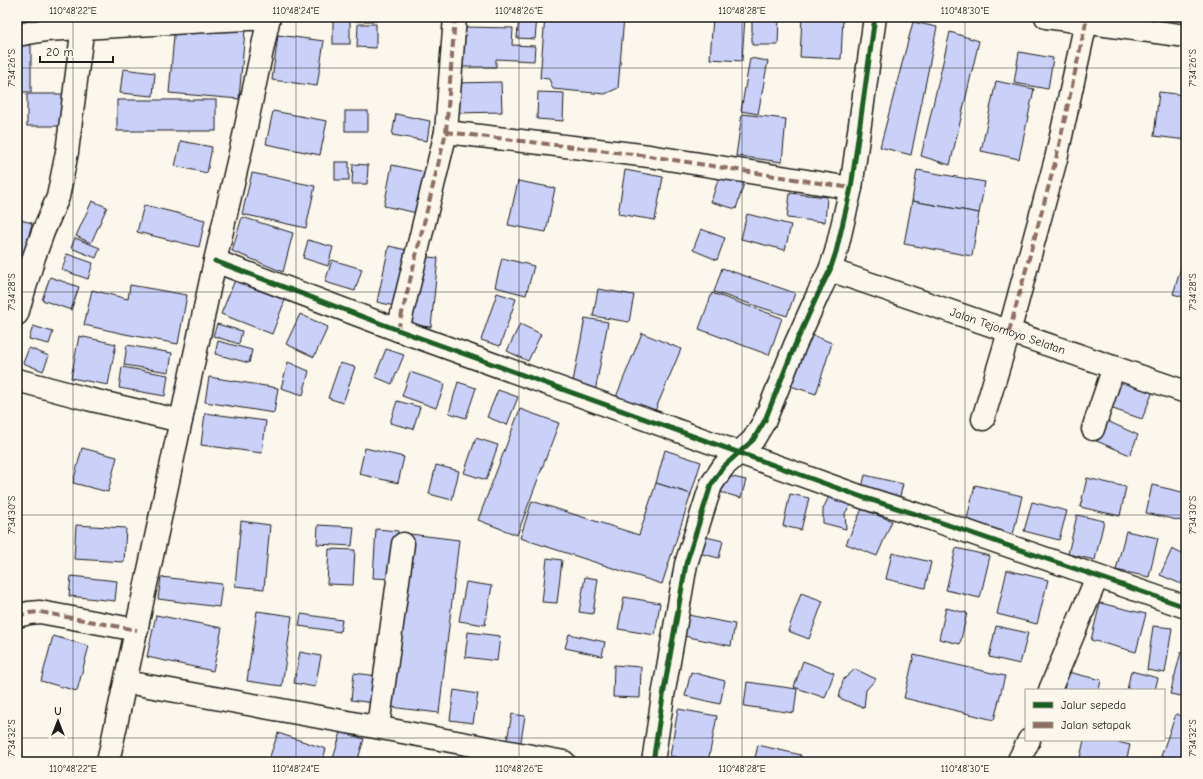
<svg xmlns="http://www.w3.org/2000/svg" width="1203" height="779" font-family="'Comic Neue',sans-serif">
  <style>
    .building { fill: #cad0f8; stroke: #1c1c1c }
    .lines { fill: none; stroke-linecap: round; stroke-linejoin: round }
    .minor-casing { stroke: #1c1c1c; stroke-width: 25 }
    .minor { stroke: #fbf7ec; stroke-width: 22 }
    .quiet { stroke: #8d6e63; stroke-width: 4; stroke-dasharray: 8 4; stroke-linecap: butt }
    .cycleway-casing { stroke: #fbf7ec; stroke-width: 8 }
    .cycleway { stroke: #1b5e20; stroke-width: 5 }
    .ticks { fill: none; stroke: #1c1c1c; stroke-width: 1; stroke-opacity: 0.45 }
    .labels { text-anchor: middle; stroke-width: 3; stroke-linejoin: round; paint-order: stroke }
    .street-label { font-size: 12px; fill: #1c1c1c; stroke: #fbf7ec }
    .neatline { fill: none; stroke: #1c1c1c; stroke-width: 1.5 }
    .ticks-label { font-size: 10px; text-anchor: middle; fill: #1c1c1c }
  </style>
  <rect width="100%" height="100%" fill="#fbf7ec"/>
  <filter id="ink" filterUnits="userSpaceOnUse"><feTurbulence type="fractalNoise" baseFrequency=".025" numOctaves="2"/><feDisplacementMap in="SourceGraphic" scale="8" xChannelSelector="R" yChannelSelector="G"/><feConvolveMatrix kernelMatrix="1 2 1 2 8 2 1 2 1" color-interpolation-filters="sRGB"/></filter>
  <g filter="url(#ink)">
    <g class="building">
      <rect x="356" y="17" width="20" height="4"/>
      <rect x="499" y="17" width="13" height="4"/>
      <path d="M519 17H537L535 39 517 38Z"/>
      <path d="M545 17H624L618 88 605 94 553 89 549 79 540 78Z"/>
      <path d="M713 17H745L742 61 710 59Z"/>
      <path d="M752 17H779L778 45H752Z"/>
      <path d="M802 17H843L841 59 800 57Z"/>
      <rect x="333" y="18" width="17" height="26"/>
      <path d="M913 22 937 27 911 155 880 147Z"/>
      <path d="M175 24 245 30 239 99 169 93Z"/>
      <path d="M358 24H376V48L357 47Z"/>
      <path d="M463 27 513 28 512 45 535 46 534 61 496 59V67H462Z"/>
      <path d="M950 32 979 41 950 165 921 156Z"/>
      <path d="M278 35 324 41 317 86 272 80Z"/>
      <rect x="17" y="45" width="14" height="47"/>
      <path d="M1019 52 1053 58 1048 89 1014 83Z"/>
      <path d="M750 58 768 61 758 114 741 111Z"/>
      <path d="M123 69 155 73 153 96 120 93Z"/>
      <path d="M996 81 1034 89 1019 159 981 151Z"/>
      <path d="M501 82 502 112 456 113 455 83Z"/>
      <path d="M538 92 564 93 563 121 537 119Z"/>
      <path d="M1159 92 1186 95V140L1154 136Z"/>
      <rect x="27" y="94" width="37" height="32"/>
      <rect x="117" y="100" width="99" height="31"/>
      <path d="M273 111 327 121 320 155 266 144Z"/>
      <rect x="345" y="111" width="23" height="20"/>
      <path d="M396 114 430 121 427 141 392 135Z"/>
      <path d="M742 114 786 119 782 162 736 156Z"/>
      <path d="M181 141 212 147 207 173 175 166Z"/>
      <rect x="335" y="162" width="14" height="18"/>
      <path d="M353 164 368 165 367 184H352Z"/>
      <path d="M392 165 430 173 422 214 384 206Z"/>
      <path d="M625 170 663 177 655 220 618 214Z"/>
      <path d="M917 170 985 182 979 213 912 201Z"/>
      <path d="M252 173 315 186 306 228 242 214Z"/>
      <path d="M720 173 745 180 736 209 711 202Z"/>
      <path d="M1186 177V215H1182Z"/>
      <path d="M518 181 555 188 546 232 508 225Z"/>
      <path d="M790 193 827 197 825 222 787 218Z"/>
      <path d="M92 201 107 207 91 243 76 236Z"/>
      <path d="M912 201 979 213 972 256 904 244Z"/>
      <path d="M144 205 205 220 199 247 137 232Z"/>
      <path d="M747 214 791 225 785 250 741 239Z"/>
      <path d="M242 217 293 233 283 272 232 251Z"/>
      <path d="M17 219 32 223 22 262 17 261Z"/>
      <path d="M701 229 725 238 717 260 693 250Z"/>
      <path d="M75 238 100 248 96 258 71 248Z"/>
      <path d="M308 240 333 247 328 266 303 258Z"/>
      <path d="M389 246 411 251 399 307 377 302Z"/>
      <path d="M1186 252V298L1173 294Z"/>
      <path d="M67 254 93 263 88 279 62 270Z"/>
      <path d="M417 256 438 258 431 327 410 325Z"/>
      <path d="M502 258 534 266 526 295 495 287Z"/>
      <path d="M332 260 362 269 355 291 325 282Z"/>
      <path d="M722 268 795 293 787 316 714 292Z"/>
      <path d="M237 275 287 295 272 334 221 314Z"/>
      <path d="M50 277 79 287 71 310 42 300Z"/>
      <path d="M130 285 187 295 178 344 125 334 84 325 92 290 128 299Z"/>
      <path d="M598 289 634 295 629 322 593 316Z"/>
      <path d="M497 293 516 299 500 346 481 340Z"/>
      <path d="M712 293 782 318 769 355 699 329Z"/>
      <path d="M300 314 328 327 314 357 286 344Z"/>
      <path d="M585 318 608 322 595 392 572 387Z"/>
      <path d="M217 324 242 331 239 344 213 336Z"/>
      <path d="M520 324 541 334 528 361 507 351Z"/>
      <path d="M33 326 53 332 49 344 29 339Z"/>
      <path d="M805 332 832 343 816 394 787 385Z"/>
      <path d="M642 333 681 349 652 418 614 402Z"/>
      <path d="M79 336 116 344 108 385 71 378Z"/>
      <path d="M218 341 252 350 249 363 215 354Z"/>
      <path d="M127 345 172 353 169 372 124 365Z"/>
      <path d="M29 348 49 356 43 371 23 363Z"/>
      <path d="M386 349 404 355 392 384 375 377Z"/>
      <path d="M288 362 309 371 303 395 281 388Z"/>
      <path d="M340 363 355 367 343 403 328 398Z"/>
      <path d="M122 367 168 375 165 396 119 388Z"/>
      <path d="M410 372 445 384 436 408 402 396Z"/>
      <path d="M1119 375 1154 389 1142 419 1107 407Z"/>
      <path d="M209 377 278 388 274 413 205 402Z"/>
      <path d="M458 382 476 388 466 418 449 413Z"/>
      <path d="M498 390 518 397 507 425 487 417Z"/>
      <path d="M397 401 420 407 413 429 390 423Z"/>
      <path d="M520 409 559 423 517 535 478 520Z"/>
      <path d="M205 413 266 421 262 453 201 445Z"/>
      <path d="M1103 419 1138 435 1130 455 1094 440Z"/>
      <path d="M476 438 498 445 486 480 464 473Z"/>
      <path d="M82 448 117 457 108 492 73 483Z"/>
      <path d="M365 448 404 457 398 483 359 474Z"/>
      <path d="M665 450 701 462 691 494 656 483Z"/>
      <path d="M436 465 459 471 452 500 429 494Z"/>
      <path d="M724 475 746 480 741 498 720 492Z"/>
      <path d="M865 475 903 484 898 504 860 495Z"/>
      <path d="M1087 478 1126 487 1120 516 1080 507Z"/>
      <path d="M656 483 691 494 662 584 520 538 532 501 639 535Z"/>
      <path d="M975 485 1022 496 1013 535 966 523Z"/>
      <path d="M1152 485 1186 493V522L1146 513Z"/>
      <path d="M790 494 809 498 801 530 783 526Z"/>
      <path d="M830 494 854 501 845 513 846 529 823 523V509Z"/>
      <path d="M1032 502 1067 511 1059 540 1024 531Z"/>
      <path d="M862 509 892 521 877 556 846 544Z"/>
      <path d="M1077 515 1104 521 1095 560 1068 554Z"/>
      <path d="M241 521 270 525 264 589 235 586Z"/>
      <path d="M76 525 126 528 124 562 74 559Z"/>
      <path d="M318 525 354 527 352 546 317 544Z"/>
      <path d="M376 529 398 531 394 579 373 578Z"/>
      <path d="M1126 531 1158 538 1149 577 1116 570Z"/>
      <path d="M410 534 459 540 439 713 390 707Z"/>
      <path d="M702 536 723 541 719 558 698 553Z"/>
      <path d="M956 548 990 556 980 598 946 590Z"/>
      <path d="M329 549 355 550 353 585 327 584Z"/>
      <path d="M1172 549 1186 556V572L1181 584 1160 575Z"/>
      <path d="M892 553 931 562 925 588 886 579Z"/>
      <path d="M547 558 562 560 557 603 542 602Z"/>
      <path d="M1007 570 1048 580 1037 624 997 614Z"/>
      <path d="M71 576 117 581 115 601 69 596Z"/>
      <path d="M161 577 222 584 219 607 158 599Z"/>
      <path d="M585 577 598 579 593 614 579 612Z"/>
      <path d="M466 582 492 586 485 625 459 621Z"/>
      <path d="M801 593 823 601 809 639 788 631Z"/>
      <path d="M624 597 660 603 655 635 618 629Z"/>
      <path d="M1100 603 1146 614 1136 652 1091 640Z"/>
      <path d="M946 608 967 613 960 644 939 639Z"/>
      <path d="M257 611 292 616 282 686 247 681Z"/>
      <path d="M301 614 342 620 340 632 299 626Z"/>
      <path d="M156 615 222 628 213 671 147 657Z"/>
      <path d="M688 615 735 624 731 646 684 636Z"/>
      <path d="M996 626 1028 633 1020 664 989 657Z"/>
      <path d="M1153 626 1172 628 1165 673 1147 670Z"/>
      <path d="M468 632 500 636 497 661 465 657Z"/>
      <path d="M569 634 605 642 602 656 565 648Z"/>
      <path d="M53 636 89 646 77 691 41 681Z"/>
      <path d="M300 652 321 656 315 687 294 683Z"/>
      <path d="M1181 652 1186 653V697L1170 694Z"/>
      <path d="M914 655 1005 676 994 720 904 698Z"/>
      <path d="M803 661 834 673 825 698 794 687Z"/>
      <path d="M614 665 641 667 640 698 613 697Z"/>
      <path d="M855 669 876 679 866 690 864 708 839 698 843 680Z"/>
      <path d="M1064 671 1101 680 1099 690H1059Z"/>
      <path d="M1131 671 1158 678 1155 690H1127Z"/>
      <path d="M691 672 725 681 720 704 685 696Z"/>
      <path d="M354 673 378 676 374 703 351 700Z"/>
      <path d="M747 682 797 689 794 713 744 706Z"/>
      <path d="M454 690 478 694 473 723 450 720Z"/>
      <path d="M678 709 717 716 708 762 670 756Z"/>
      <path d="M512 714 525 716 520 747 506 745Z"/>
      <path d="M1176 714 1186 717V762H1178L1161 756Z"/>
      <path d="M341 732 364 739 357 762H332Z"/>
      <path d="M278 733 326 749 322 762H268Z"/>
      <path d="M1084 740H1110L1130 745 1126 762H1079Z"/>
      <path d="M758 745 801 755 799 762H754Z"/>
    </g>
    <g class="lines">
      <defs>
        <g id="minor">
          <path d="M1046 17 1186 36"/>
          <path d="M17 35 46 30 226 20 269 18"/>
          <path d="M446 132 649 156 851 188"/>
          <path d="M215 261 398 330 862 497 928 518 1186 607"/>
          <path id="s1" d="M830 270 1186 392"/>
          <path d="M17 314 34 257 43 232 58 197 67 152 84 17"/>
          <path d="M398 330 446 132 455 17"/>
          <path d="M17 380 88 399 181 421"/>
          <path d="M983 419 1009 332 1056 159 1086 22"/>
          <path d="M1093 429 1114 367"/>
          <path d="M17 616 29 613 40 612 137 630"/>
          <path d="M126 682 386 729 564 762"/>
          <path d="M1050 690 1097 577"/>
          <path d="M378 727 403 544"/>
          <path d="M108 762 215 261 244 136 269 17"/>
          <path d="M653 762 663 696 686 564 711 485 723 467 753 440 765 420 795 345 818 294 830 270 836 252 851 188 875 17"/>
          <path d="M1018 762 1029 740"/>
        </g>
      </defs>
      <use href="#minor" class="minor-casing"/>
      <use href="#minor" class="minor"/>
      <g class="quiet">
        <path d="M446 132 649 156 851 188"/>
        <path d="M398 330 446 132 455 17"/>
        <path d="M1009 332 1056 159 1086 22"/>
        <path d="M17 616 29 613 40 612 137 630"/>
      </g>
      <defs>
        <g id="cycleway">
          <path d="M215 261 398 330 862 497 928 518 1186 607"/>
          <path d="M653 762 663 696 686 564 711 485 723 467 753 440 765 420 795 345 818 294 830 270 836 252 851 188 875 17"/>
        </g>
      </defs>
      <use href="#cycleway" class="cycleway-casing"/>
      <use href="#cycleway" class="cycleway"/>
    </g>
  </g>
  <path class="ticks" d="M73 17V762M296 17V762M519 17V762M742 17V762M965 17V762M17 68H1186M17 292H1186M17 515H1186M17 738H1026M1164 738H1186"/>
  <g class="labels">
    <g class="street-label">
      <text dy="4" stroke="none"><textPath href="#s1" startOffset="188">Jalan Tejomoyo Selatan</textPath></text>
    </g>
  </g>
  <rect width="1203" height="779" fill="none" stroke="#fbf7ec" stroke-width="44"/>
  <rect x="1025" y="689" width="140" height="52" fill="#fbf7ec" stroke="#a29f99"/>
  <rect x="1033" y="702" width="20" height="6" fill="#1b5e20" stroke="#a29f99"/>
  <text x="1061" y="709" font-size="12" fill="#1c1c1c">Jalur sepeda</text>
  <rect x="1033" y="722" width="20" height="6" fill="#8d6e63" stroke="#a29f99"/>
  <text x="1061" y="729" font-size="12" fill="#1c1c1c">Jalan setapak</text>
  <g transform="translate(58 721)" stroke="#fbf7ec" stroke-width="3" paint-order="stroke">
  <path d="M0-3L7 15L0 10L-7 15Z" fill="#1c1c1c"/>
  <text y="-6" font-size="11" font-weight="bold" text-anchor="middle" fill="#1c1c1c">U</text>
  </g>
  <path d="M40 56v6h73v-6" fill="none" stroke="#1c1c1c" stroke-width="2"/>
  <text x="46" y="56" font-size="12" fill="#1c1c1c" stroke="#fbf7ec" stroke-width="3" paint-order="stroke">20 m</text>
  <rect x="22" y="22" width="1159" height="735" class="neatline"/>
  <g class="ticks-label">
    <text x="73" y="14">110°48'22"E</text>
    <text x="296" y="14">110°48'24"E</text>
    <text x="519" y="14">110°48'26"E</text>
    <text x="742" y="14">110°48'28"E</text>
    <text x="965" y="14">110°48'30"E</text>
    <text transform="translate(11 68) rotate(-90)" y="4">7°34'26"S</text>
    <text transform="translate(1192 68) rotate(-90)" y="4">7°34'26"S</text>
    <text transform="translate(11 292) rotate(-90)" y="4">7°34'28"S</text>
    <text transform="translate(1192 292) rotate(-90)" y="4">7°34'28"S</text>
    <text transform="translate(11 515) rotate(-90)" y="4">7°34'30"S</text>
    <text transform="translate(1192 515) rotate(-90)" y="4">7°34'30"S</text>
    <text transform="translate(11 738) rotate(-90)" y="4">7°34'32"S</text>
    <text transform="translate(1192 738) rotate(-90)" y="4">7°34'32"S</text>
    <text x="73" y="772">110°48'22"E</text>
    <text x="296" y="772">110°48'24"E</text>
    <text x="519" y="772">110°48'26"E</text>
    <text x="742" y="772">110°48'28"E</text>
    <text x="965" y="772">110°48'30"E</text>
  </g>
</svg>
